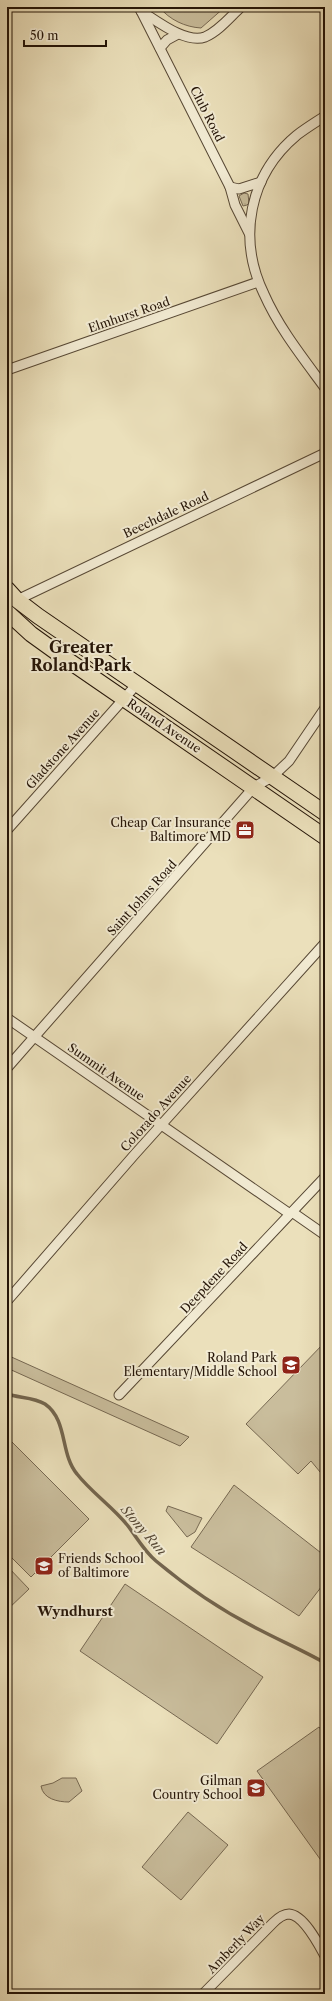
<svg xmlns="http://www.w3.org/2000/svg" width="332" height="2001" font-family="'Libre Caslon Text',serif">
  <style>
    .grass { fill: url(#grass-tufts); stroke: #766852 }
    .green { fill: #c9bd9c; stroke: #766852 }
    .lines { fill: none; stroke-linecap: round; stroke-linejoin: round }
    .stream { stroke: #73654e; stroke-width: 3.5 }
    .street-casing { stroke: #564734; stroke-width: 11 }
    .primary-casing { stroke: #241407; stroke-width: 17 }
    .street { stroke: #f2ebd3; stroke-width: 9 }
    .primary { stroke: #ebe0bb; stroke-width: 15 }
    .labels { text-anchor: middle; stroke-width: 4; stroke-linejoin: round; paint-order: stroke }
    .street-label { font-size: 12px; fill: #241407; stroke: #f2ebd3 }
    .poi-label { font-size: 12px; fill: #241407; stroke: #f2ebd3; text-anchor: end }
    .water-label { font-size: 13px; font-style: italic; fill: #584a37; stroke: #f2ebd3 }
    .neighbourhood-label { font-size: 13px; font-weight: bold; fill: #241407; stroke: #f2ebd3 }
    .district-label { font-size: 16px; font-weight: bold; fill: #241407; stroke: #f2ebd3 }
  </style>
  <defs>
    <pattern id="grass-tufts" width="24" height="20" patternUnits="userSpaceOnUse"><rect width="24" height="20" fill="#c9bd9c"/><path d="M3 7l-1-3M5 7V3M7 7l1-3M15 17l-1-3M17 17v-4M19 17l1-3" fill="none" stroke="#aca285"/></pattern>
  </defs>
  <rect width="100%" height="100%" fill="#ebe0bb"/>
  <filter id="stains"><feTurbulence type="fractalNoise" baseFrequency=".005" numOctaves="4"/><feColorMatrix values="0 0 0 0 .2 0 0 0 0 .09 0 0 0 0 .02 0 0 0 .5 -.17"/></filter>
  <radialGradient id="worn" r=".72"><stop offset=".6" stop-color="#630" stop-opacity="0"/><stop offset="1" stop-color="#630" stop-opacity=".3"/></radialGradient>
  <path class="grass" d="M244 193 248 194 249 203 247 205 243 206 239 196Z"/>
  <g class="green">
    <path d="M159 7H225L201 28C185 27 170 20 159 7Z"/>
    <path d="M325 1342V1478L311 1461 298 1474 246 1424Z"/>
    <path d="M7 1355 189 1437 180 1446 7 1368Z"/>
    <path d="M7 1437 89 1519 31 1577 7 1553Z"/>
    <path d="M234 1485 325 1556V1582L299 1616 191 1547Z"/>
    <path d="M168 1506 202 1518 195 1532 187 1537 166 1511Z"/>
    <path d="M7 1566 29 1589 7 1610Z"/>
    <path d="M125 1584 263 1677 217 1744 80 1651Z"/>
    <path d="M319 1727 325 1735V1866L257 1771Z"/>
    <path d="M62 1778H76L82 1791 69 1802C58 1802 43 1799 41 1786L53 1783Z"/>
    <path d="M188 1812 228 1845 181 1900 142 1867Z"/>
  </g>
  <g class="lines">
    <path class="stream" d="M7 1394C19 1398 34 1397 45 1404 68 1420 60 1454 77 1474 92 1493 113 1507 128 1526 137 1538 145 1552 156 1561 187 1587 224 1612 260 1630 281 1641 304 1651 325 1663"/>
    <defs>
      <g id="street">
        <path d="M139 7 230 187 235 205 249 233"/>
        <path d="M141 11C157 21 186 44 205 37 219 31 230 17 241 7"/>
        <path d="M160 48 167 40 178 34"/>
        <path d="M325 116C316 122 306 128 297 135 249 175 237 238 264 294 279 328 303 358 325 388"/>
        <path d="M230 187 239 189 261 182"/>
        <path d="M7 370 258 282"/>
        <path d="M17 600 325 453"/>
        <path d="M7 830 137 684"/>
        <path d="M7 1018 290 1214"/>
        <path d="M7 1068 254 787 272 777 289 761 325 708"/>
        <path d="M292 1212 325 1235"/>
        <path d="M7 1301 135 1154 325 943"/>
        <path d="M119 1395 325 1177"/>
        <path d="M203 1994 273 1923C277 1919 283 1914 289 1914 304 1915 319 1945 325 1956"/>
      </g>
      <g id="primary">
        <path d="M7 589 17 600 38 616 325 813"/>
        <path d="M7 612 31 634 56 652 325 837"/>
      </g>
    </defs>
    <use href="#street" class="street-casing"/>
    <use href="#primary" class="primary-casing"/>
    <use href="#street" class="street"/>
    <use href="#primary" class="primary"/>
  </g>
  <defs>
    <symbol id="office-square" viewBox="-11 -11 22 22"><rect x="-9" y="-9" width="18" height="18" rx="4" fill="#8f2418" stroke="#f2ebd3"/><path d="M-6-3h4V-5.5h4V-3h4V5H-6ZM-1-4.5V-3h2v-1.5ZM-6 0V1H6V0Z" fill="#fff"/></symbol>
    <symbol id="school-square" viewBox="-11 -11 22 22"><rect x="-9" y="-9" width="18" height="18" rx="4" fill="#8f2418" stroke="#f2ebd3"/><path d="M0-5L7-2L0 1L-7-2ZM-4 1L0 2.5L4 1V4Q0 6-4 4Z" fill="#fff"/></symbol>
  </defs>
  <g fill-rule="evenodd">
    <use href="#office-square" x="234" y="819" width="22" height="22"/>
    <use href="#school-square" x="280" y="1354" width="22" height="22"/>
    <use href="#school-square" x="33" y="1555" width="22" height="22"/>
    <use href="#school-square" x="245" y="1777" width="22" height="22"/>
  </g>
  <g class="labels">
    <g class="street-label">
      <text transform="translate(207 114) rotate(63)" y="4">Club Road</text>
      <text transform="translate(129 315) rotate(-19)" y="4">Elmhurst Road</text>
      <text transform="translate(166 515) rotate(-25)" y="4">Beechdale Road</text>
      <text transform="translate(164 726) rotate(34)" y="4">Roland Avenue</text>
      <text transform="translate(63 749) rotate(-48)" y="4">Gladstone Avenue</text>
      <text transform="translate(142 898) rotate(-48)" y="4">Saint Johns Road</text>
      <text transform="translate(106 1072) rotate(35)" y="4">Summit Avenue</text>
      <text transform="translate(156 1113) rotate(-48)" y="4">Colorado Avenue</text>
      <text transform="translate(214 1278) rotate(-47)" y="4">Deepdene Road</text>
      <text transform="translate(236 1944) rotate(-46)" y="4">Amberly Way</text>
    </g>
    <g class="poi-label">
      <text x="231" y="827">Cheap Car Insurance<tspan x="231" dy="14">Baltimore MD</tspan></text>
      <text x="277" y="1362">Roland Park<tspan x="277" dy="14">Elementary/Middle School</tspan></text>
      <text x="58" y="1563" text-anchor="start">Friends School<tspan x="58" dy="14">of Baltimore</tspan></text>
      <text x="242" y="1785">Gilman<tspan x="242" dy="14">Country School</tspan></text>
    </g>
    <g class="water-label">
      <text transform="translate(144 1530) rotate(49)" y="5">Stony Run</text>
    </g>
    <g class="neighbourhood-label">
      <text x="75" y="1616">Wyndhurst</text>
    </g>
    <g class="district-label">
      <text x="81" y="653">Greater<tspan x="81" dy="18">Roland Park</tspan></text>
    </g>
  </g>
  <rect width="332" height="2001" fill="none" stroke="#ebe0bb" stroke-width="24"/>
  <rect x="8" y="8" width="316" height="1985" fill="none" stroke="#241407" stroke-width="2"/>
  <rect x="12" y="12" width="308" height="1977" fill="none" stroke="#241407"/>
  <path d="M24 40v6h82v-6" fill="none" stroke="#241407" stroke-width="2"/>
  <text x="30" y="40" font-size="12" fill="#241407" stroke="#f2ebd3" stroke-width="3" paint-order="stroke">50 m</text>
  <rect width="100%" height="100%" filter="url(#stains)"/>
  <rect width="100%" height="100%" fill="url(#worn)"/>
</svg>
